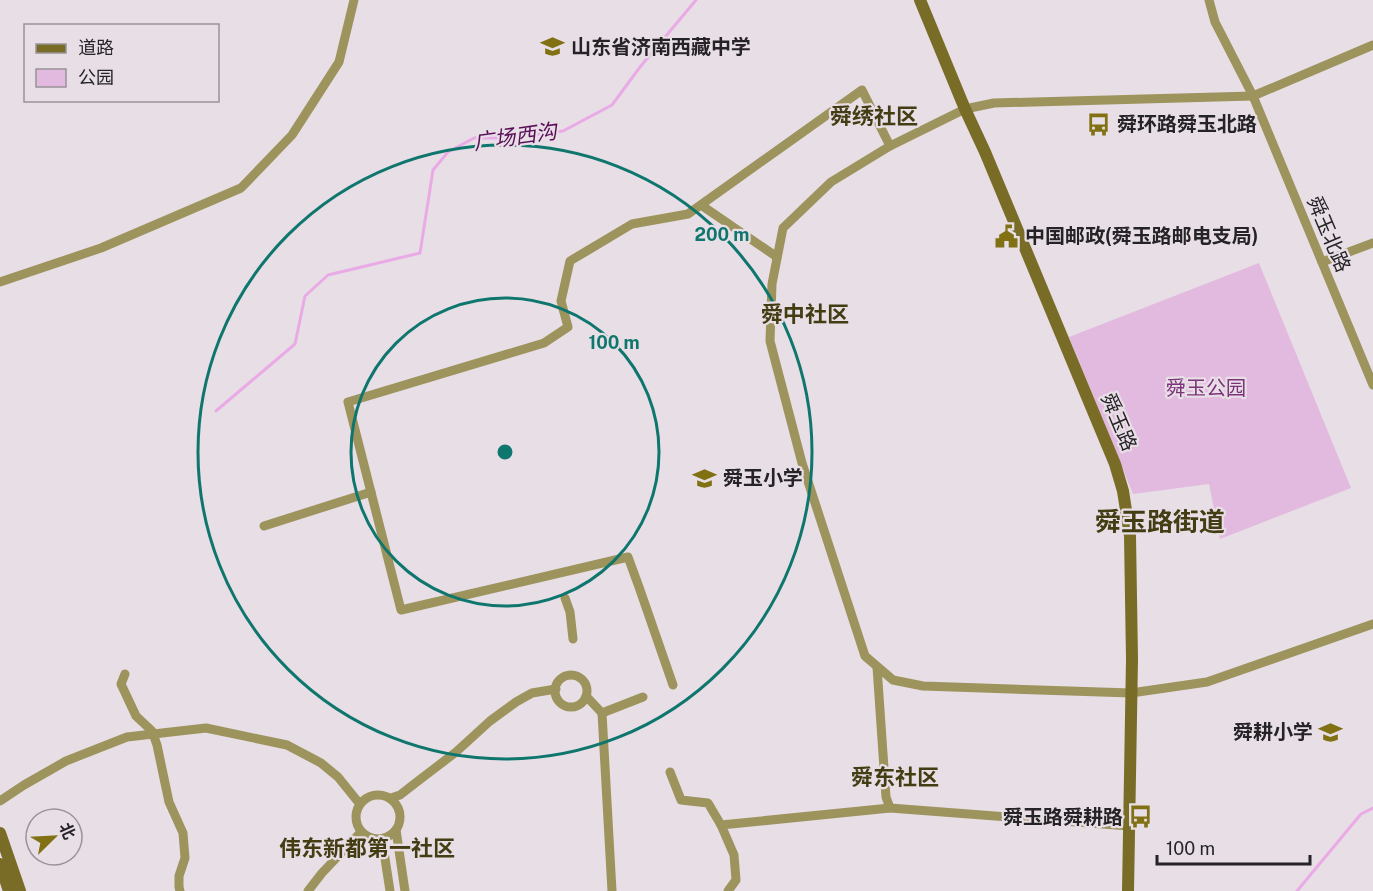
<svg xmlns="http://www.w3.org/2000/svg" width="1373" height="891" font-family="'Public Sans','Noto Sans SC',sans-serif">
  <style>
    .green { fill: #e3badf }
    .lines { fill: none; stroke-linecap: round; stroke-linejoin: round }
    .stream { stroke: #eaaae5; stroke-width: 3 }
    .street { stroke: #9d935c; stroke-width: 9 }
    .secondary { stroke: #796c26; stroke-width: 12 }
    .ring { fill: none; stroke: #0f766e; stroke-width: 3 }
    .labels { text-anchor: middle; stroke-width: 4.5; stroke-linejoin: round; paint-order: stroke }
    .poi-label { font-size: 20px; font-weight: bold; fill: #262326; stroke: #e7dee6; text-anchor: start }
    .street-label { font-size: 20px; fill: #262326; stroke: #e7dee6 }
    .park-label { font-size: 20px; fill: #7d3379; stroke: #e7dee6 }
    .water-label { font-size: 21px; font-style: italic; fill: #590d57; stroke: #e7dee6 }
    .quarter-label { font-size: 22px; font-weight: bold; fill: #443c12; stroke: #e7dee6 }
    .district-label { font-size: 26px; font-weight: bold; fill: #443c12; stroke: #e7dee6 }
    .centre { fill: #0f766e; stroke: #e7dee6; stroke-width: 3 }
    .ring-label { font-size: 18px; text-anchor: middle; font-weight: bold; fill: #0f766e; stroke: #e7dee6; stroke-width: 4.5; stroke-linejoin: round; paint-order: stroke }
  </style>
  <rect width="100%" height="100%" fill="#e7dee6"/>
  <path class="green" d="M1259 263 1351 488 1220 539 1209 484 1133 494 1069 337Z"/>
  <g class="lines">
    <g class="stream">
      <path d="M216 411 295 344 305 296 328 275 420 253 433 170 448 152 474 138H511L563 131 612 105 640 67 696 0"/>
      <path d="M1297 891 1361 814 1373 808"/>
    </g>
    <g class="street">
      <path d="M1209 0 1215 22 1253 96 1373 385"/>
      <path d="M890 146 831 182 783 228 772 284 770 341 802 463 865 656 893 680 923 686 1131 693 1207 682 1373 624"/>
      <path d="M701 205 777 257"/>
      <path d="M1322 262 1373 243"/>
      <path d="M0 282 101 248 241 188 292 135 339 62 354 0"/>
      <path d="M264 526 371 492"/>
      <path d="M565 598 570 612 573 639"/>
      <path d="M877 667 886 797 890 808 1129 826"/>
      <path d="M125 674 121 684 136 716 152 731 157 745 169 802 183 833 185 858 179 876V887L180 891"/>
      <circle cx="571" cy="691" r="16"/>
      <path d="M673 685 639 587 628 557 401 610 348 402 544 343 568 327 561 301 570 261 632 224 688 214 862 90 890 146 965 109 994 103 1253 96 1373 45"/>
      <path d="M586 696 602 713"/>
      <path d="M670 772 681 800 708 803 721 825"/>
      <circle cx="378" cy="817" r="22"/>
      <path d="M391 798 400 795 418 781 456 752 490 721 516 702 532 693 556 689"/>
      <path d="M0 801 24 785 66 761 127 737 206 728 287 745 321 763 338 777 359 803"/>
      <path d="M396 830 405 891"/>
      <path d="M382 839 390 891"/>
      <path d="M308 891 322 873 361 832"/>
      <path d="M612 891 602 713 643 697"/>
      <path d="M728 891 736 880 734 855 721 825 890 808"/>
    </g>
    <g class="secondary">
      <path d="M920 0 965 109 985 152 1115 464 1123 491 1130 536 1132 659 1128 891"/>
      <path d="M0 833 20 891"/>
      <path d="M0 864 9 891"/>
    </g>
  </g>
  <g class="ring">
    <circle cx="505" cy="452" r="154"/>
    <circle cx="505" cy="452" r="307"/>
  </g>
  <defs>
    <symbol id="school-bare" viewBox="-9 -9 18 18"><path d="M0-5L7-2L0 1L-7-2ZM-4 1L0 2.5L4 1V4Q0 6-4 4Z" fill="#817112" stroke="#e7dee6" stroke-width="2.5" paint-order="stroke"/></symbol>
    <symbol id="bus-bare" viewBox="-9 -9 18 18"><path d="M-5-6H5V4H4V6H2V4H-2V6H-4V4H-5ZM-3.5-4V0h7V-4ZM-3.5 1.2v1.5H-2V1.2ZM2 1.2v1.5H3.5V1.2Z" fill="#817112" stroke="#e7dee6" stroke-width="2.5" paint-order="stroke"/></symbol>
    <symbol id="civic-bare" viewBox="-9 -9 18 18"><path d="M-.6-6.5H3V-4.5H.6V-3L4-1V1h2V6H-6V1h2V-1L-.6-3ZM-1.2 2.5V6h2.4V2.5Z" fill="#817112" stroke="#e7dee6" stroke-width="2.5" paint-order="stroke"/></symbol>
  </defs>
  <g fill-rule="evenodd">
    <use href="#school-bare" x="536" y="30" width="33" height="33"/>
    <use href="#bus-bare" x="1082" y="108" width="33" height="33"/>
    <use href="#civic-bare" x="990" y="220" width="33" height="33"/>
    <use href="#school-bare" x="688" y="462" width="33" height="33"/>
    <use href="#school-bare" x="1314" y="716" width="33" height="33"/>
    <use href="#bus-bare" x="1124" y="800" width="33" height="33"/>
  </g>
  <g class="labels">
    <g class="poi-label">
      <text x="571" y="54">山东省济南西藏中学</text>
      <text x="1117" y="131">舜环路舜玉北路</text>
      <text x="1025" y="243">中国邮政(舜玉路邮电支局)</text>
      <text x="723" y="485">舜玉小学</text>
      <text x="1313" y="739" text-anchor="end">舜耕小学</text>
      <text x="1123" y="824" text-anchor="end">舜玉路舜耕路</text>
    </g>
    <g class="street-label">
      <text transform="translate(1329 234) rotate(67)" y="7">舜玉北路</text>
      <text transform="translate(1119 422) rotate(67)" y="7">舜玉路</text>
    </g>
    <g class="park-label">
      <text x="1206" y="395">舜玉公园</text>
    </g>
    <g class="water-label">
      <text transform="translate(515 137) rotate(-8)" y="7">广场西沟</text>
    </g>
    <g class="quarter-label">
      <text x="874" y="124">舜绣社区</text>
      <text x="805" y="322">舜中社区</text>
      <text x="895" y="785">舜东社区</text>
      <text x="367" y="856">伟东新都第一社区</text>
    </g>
    <g class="district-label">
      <text x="1160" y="531">舜玉路街道</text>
    </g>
  </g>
  <circle cx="505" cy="452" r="9" class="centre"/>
  <g class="ring-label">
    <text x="722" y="241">200 m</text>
    <text x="614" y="349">100 m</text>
  </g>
  <rect x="24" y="24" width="195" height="78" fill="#e7dee6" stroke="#9a9399" stroke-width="1.5"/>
  <rect x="36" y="44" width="30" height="9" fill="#796c26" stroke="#9a9399" stroke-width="1.5"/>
  <text x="78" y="54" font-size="18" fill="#262326">道路</text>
  <rect x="36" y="69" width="30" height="18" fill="#e3badf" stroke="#9a9399" stroke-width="1.5"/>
  <text x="78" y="84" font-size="18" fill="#262326">公园</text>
  <g transform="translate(54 837) rotate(66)"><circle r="28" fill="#e7dee6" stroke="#9a9399" stroke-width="1.5"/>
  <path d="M0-4.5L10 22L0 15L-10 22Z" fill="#817112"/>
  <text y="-9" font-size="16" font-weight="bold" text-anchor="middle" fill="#262326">北</text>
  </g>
  <path d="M1157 855v9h153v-9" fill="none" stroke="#262326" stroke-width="3"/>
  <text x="1166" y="855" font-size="18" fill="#262326" stroke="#e7dee6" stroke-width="4.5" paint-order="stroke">100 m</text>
</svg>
